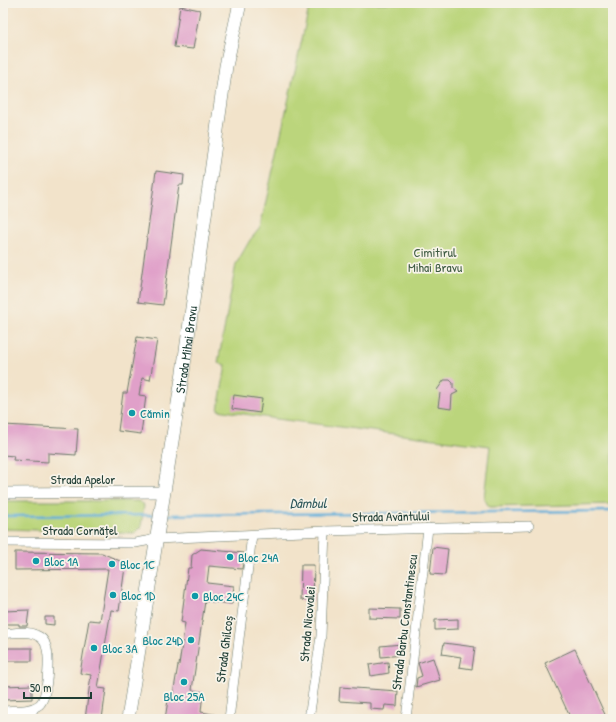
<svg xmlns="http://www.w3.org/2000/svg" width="616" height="722" font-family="'Patrick Hand',sans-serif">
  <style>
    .green { fill: #bbd57b; stroke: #6d8958 }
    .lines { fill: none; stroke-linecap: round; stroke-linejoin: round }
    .stream { stroke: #5fadd9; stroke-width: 2.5 }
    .building { fill: #e0a0c9 }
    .minor-casing { stroke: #697768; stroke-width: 10 }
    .tertiary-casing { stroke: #697768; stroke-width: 12 }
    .secondary-casing { stroke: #697768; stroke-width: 14 }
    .minor { stroke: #fff; stroke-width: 9 }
    .tertiary { stroke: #fff; stroke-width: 11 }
    .secondary { stroke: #fff; stroke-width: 13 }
    .culture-dot { fill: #0f9aa8; stroke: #f7f3e8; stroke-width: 1.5 }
    .labels { text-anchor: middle; stroke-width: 3.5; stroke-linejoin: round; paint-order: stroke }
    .park-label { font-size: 13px; fill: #3e5b42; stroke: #f7f3e8 }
    .street-label { font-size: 13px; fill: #1f3d34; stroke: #f7f3e8 }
    .culture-label { font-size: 13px; fill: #0d838f; stroke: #f7f3e8; text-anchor: start }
    .water-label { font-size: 14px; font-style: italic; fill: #2f595d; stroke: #f7f3e8 }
  </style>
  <rect width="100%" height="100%" fill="#f7f3e8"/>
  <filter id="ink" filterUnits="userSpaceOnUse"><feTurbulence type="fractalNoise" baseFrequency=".025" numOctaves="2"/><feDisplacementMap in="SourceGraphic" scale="8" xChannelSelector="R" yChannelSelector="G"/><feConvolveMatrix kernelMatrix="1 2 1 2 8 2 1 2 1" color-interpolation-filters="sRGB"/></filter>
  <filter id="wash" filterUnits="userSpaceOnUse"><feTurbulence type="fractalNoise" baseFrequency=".012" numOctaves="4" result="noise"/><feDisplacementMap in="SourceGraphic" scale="16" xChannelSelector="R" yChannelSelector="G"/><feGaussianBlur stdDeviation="0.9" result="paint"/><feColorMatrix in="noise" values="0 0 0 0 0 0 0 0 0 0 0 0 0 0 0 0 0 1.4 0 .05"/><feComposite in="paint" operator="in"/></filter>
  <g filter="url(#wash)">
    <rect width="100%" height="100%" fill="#f2e3ca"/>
    <g class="green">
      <path d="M310 3H613V504L489 507 484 498 490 446 277 419 218 410 226 365 218 363 236 264 250 240 260 228Z"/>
      <path d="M3 501H138L144 505 141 527 134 533 3 529Z"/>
    </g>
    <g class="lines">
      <g class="stream">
        <path d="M163 515 613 511"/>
        <path d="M3 516 156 515"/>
      </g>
    </g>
    <g id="blocks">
      <g class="building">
        <path d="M180 6 200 10 193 49 174 47Z"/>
        <path d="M156 171 184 175 183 185H179L163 305 138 302Z"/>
        <path d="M137 337 157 340 150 380 142 378 139 395 146 396 141 434 118 431 123 393H127Z"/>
        <path d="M444 380H450L453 383V388L458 392 452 395 451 409 438 407 440 393 437 390Z"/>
        <path d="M234 395 262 399 260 413 232 409Z"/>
        <path d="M4 425 78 429 76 455 48 453V462L13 460 14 456 3 455Z"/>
        <path d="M433 547 448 549 445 575 430 574Z"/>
        <path d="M201 549 244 553 242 569 209 566 207 583 234 586 232 604 205 601 192 690 203 692 201 712 218 715V719H165L169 694 173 695 178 665H179L185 623 181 622 188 568H191L192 555Z"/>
        <path d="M15 552 102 553 120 561 125 567 119 611 111 610 98 688 106 689 102 719H85L91 675 80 673 89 620 100 621 108 569 15 570Z"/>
        <path d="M301 565H314L313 601 300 600Z"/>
        <path d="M369 608 400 609V619L369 618Z"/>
        <path d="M29 610 27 626H19V624H5L4 611Z"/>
        <path d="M45 617H54V625L45 624Z"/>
        <path d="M458 619V629L435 630V620Z"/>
        <path d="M444 643 475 647 472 669 459 667 461 657 442 654Z"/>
        <path d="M402 644 403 655 381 657 380 646Z"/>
        <rect x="3" y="648" width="29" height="13"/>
        <path d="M575 649 607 719H571L545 663Z"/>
        <path d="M433 658 440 680 416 687 417 678 422 676 418 663Z"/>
        <path d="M388 662 389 673 371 676 369 665Z"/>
        <path d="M32 685V699L3 700V686Z"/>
        <path d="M340 687 398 691 397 706 385 705 384 710 370 709V703L339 701Z"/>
      </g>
    </g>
  </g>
  <g filter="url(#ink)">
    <use href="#blocks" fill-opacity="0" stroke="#697768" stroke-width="1"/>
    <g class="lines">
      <defs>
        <g id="minor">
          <path d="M3 542 135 543 157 539 325 531 529 526"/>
          <path d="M3 634C13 633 27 630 36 635 41 637 45 641 46 646 50 656 48 698 39 705 29 712 14 710 3 711"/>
          <path d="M28 719 34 708"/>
          <path d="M229 719 252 535"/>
          <path d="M309 719 321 636 325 531"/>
          <path d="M406 719 428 528"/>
        </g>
        <path id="tertiary" d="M3 493 164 492"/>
        <g id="secondary">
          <path id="s1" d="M128 719 183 372 226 66 240 3"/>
        </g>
      </defs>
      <use href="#minor" class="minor-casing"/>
      <use href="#tertiary" class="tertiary-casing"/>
      <use href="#secondary" class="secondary-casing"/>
      <use href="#minor" class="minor"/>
      <use href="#tertiary" class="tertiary"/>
      <use href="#secondary" class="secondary"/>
    </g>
  </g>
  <g class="culture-dot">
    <circle cx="132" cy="413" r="4"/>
    <circle cx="230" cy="557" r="4"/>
    <circle cx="36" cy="561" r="4"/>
    <circle cx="112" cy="564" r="4"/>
    <circle cx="113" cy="595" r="4"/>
    <circle cx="195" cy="596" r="4"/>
    <circle cx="191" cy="640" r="4"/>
    <circle cx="94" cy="648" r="4"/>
    <circle cx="184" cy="682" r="4"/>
  </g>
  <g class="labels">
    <g class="park-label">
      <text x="435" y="257">Cimitirul<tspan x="435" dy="15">Mihai Bravu</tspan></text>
    </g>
    <g class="street-label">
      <text dy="5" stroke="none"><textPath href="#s1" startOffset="374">Strada Mihai Bravu</textPath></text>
      <text x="83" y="484">Strada Apelor</text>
      <text transform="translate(391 516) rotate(-1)" y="5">Strada Avântului</text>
      <text x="80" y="535">Strada Cornățel</text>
      <text transform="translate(404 622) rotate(-83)" y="5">Strada Barbu Constantinescu</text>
      <text transform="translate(307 624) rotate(-85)" y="5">Strada Nicovalei</text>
      <text transform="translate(224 649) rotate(-83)" y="5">Strada Ghilcoș</text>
    </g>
    <g class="culture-label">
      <text x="140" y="418">Cămin</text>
      <text x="238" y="562">Bloc 24A</text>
      <text x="44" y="566">Bloc 1A</text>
      <text x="120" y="569">Bloc 1C</text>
      <text x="121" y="600">Bloc 1D</text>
      <text x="203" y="601">Bloc 24C</text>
      <text x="183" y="645" text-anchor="end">Bloc 24D</text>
      <text x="102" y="653">Bloc 3A</text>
      <text x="184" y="701" text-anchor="middle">Bloc 25A</text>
    </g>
    <g class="water-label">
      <text x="308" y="508">Dâmbul</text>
    </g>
  </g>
  <rect width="616" height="722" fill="none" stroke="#f7f3e8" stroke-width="16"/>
  <path d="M24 692v6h67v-6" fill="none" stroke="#1f3d34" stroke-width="2"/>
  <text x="30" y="692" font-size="12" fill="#1f3d34" stroke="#f7f3e8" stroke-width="3" paint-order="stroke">50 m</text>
</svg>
